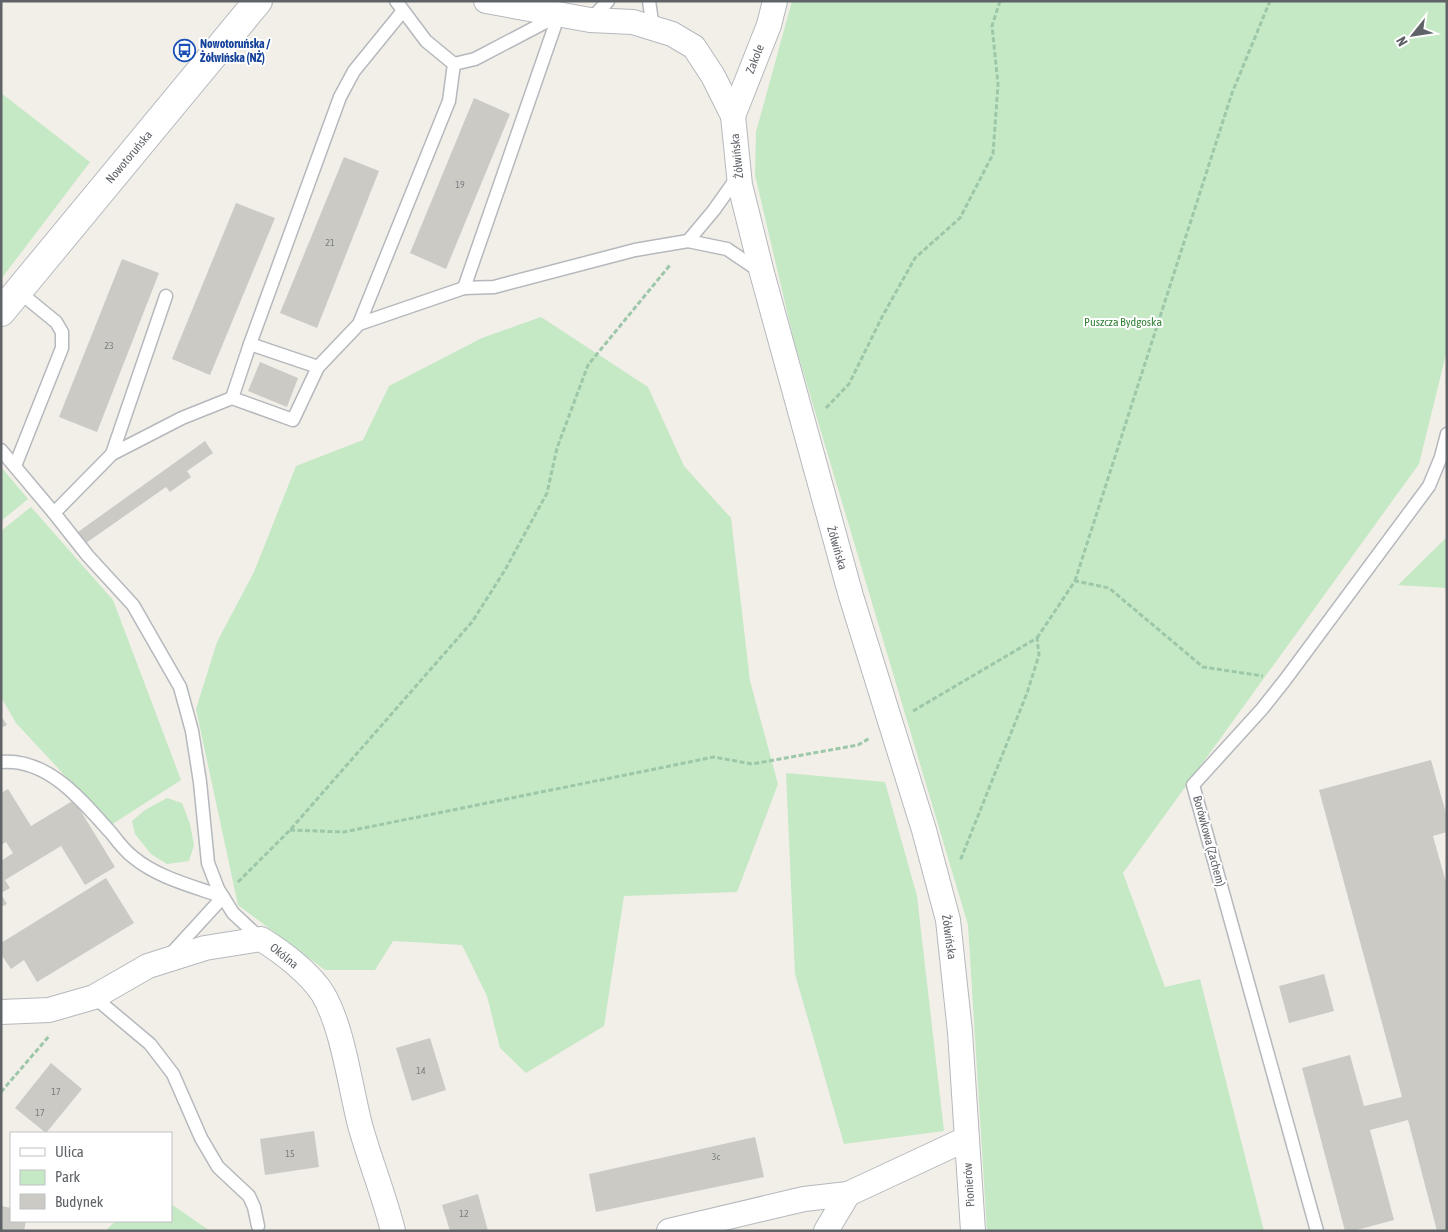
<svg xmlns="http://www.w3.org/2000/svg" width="1448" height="1232" font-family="'Asap Condensed',sans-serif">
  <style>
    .green { fill: #c5e8c5 }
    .building { fill: #cccac5 }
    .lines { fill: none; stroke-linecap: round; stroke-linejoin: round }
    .lane-casing { stroke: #b5b8bc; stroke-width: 15 }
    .street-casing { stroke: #b5b8bc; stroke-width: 26 }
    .secondary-casing { stroke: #b6babf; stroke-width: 30 }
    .path { stroke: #9cc7a9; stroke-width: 3; stroke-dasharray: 5 2.5; stroke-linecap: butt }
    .lane { stroke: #fff; stroke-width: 12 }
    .street { stroke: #fff; stroke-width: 24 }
    .secondary { stroke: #fff; stroke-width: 28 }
    .labels { text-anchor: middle; stroke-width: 4; stroke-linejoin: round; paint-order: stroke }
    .number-label { font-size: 10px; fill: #7a7d7f }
    .transit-label { font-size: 12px; font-weight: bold; fill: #164399; stroke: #fff; text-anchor: start }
    .street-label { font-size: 12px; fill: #5f6368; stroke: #fff }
    .park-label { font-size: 12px; fill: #348238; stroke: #fff }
  </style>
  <rect width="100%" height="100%" fill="#f1efe8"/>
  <g class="green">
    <path d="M792 1H1447V350L1419 464 1123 873 1165 987 1200 979 1264 1231H987L968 925 794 341 755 175 756 132Z"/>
    <path d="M1 93 90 162 1 279Z"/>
    <path d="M541 317 648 387 684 466 731 518 750 681 778 784 737 892 624 896 604 1026 526 1073 500 1048 487 996 462 945 393 941 375 970H325L238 905 196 709 217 642 254 572 296 466 363 440 389 386 482 338Z"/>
    <path d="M1 467 28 499 1 521Z"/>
    <path d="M31 507 113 600 181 780 111 825 16 723 1 697V531Z"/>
    <path d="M1447 537V588L1398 585Z"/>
    <path d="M786 773 885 782 917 896 944 1131 844 1144 795 974Z"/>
    <path d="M167 798 182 803 190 824 194 845 189 861 167 864 151 854 135 834 132 821 145 810Z"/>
    <path d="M171 1204 210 1231H105L116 1221H171Z"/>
  </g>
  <g class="building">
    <path d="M474 98 510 114 446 269 410 253Z"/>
    <path d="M344 157 379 171 317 328 280 313Z"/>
    <path d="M236 203 275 218 210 375 172 359Z"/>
    <path d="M122 259 159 273 97 432 59 417Z"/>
    <path d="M260 362 298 378 287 407 248 391Z"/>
    <path d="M205 441 213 453 187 471 191 477 170 492 166 487 86 543 78 532Z"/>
    <path d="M1 716 7 725 1 728Z"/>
    <path d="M1431 760 1447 817V832L1433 836 1447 886V1231H1437L1408 1120 1370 1130 1394 1220 1353 1231H1345L1302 1068 1350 1055 1364 1106 1402 1097 1319 790Z"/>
    <path d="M8 789 31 826 74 800 115 867 85 885 61 846 5 880 10 888 1 893V861L13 853 6 842 1 845V793Z"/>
    <path d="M106 878 134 923 37 982 24 960 11 969 1 954V943Z"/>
    <path d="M1 894 7 904 1 907Z"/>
    <path d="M1324 974 1334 1011 1289 1023 1279 986Z"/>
    <path d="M430 1038 446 1090 412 1101 396 1048Z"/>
    <path d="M51 1063 82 1089 46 1133 15 1108Z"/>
    <path d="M314 1131 319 1167 265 1175 260 1139Z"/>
    <path d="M755 1137 764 1177 596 1212 589 1174Z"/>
    <path d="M478 1194 488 1231H450L442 1205Z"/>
    <path d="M1 1206 11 1208V1221H26L24 1231H1Z"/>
  </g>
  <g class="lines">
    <defs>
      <g id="lane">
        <path d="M649 1 653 28"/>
        <path d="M590 20 608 1"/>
        <path d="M454 64 475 59 557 16"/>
        <path d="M688 241 714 210 738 176"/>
        <path d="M464 288 494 287 635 250 688 241 727 249 761 272"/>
        <path d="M359 324 449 101 454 64 426 41 396 1"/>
        <path d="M250 344 340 97 354 71 402 12"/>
        <path d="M232 398 293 420 318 367"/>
        <path d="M1 450 54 513 112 454 182 418 232 398 250 344 318 367 359 324 464 288 559 14"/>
        <path d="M112 454 166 296"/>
        <path d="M15 466 62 348V332L56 322 18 291"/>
        <path d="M54 513 88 556 133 605 180 687 192 731 200 782 208 863 218 889 233 913 261 939"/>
        <path d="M1 762C49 758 83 802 112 834 118 842 125 851 133 857 158 878 193 886 223 897"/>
        <path d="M169 956 223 897"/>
        <path d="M94 997 150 1044 173 1074 201 1138 218 1167 249 1196 254 1207 258 1226"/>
        <path d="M1317 1231 1193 785 1262 709 1285 680 1429 486 1441 457 1447 434"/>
      </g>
      <g id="street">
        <path d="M486 1 590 20 633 22 672 34 694 47 713 76 733 116 740 185 762 273 851 596 924 830 948 920 960 1032 973 1231"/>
        <path d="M733 116 769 25 775 1"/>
        <path d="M1 1012 49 1010 94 997 148 966 205 948 261 939C282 952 310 973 323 994 343 1028 350 1086 360 1125 370 1161 384 1195 393 1231"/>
        <path d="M669 1231 804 1199 848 1194"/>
        <path d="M826 1231 848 1194 966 1139"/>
      </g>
      <path id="secondary" d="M1 312 258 1"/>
    </defs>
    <use href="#lane" class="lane-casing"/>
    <use href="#street" class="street-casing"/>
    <use href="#secondary" class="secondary-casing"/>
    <g class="path">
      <path d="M826 408 849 384 882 317 915 258 960 218 993 154 998 84 992 26 1000 1"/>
      <path d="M1075 581 1232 93 1270 1"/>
      <path d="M1037 638 1075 581 1109 588 1203 667 1263 676"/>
      <path d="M913 711 1037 638 1039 655 1027 693 960 861"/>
      <path d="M290 830 344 832 714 757 752 764 858 745 870 738"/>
      <path d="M238 882 290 830 472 622 505 570 547 493 557 448 588 365 670 265"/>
      <path d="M1 1092 50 1035"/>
    </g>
    <use href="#lane" class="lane"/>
    <use href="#street" class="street"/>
    <use href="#secondary" class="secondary"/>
  </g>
  <defs>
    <symbol id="bus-ring" viewBox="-11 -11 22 22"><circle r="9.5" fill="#fff" stroke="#1a4fb4" stroke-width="1.5"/><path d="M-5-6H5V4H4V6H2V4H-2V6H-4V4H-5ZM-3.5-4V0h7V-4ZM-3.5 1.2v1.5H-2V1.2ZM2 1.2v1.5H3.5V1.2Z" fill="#1a4fb4"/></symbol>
  </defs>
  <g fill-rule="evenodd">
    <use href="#bus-ring" x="172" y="38" width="25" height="25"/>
  </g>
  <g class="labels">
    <g class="number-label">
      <text x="460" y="188">19</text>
      <text x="330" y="246">21</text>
      <text x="109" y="349">23</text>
      <text x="421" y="1074">14</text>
      <text x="56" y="1095">17</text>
      <text x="40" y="1116">17</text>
      <text x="290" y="1157">15</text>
      <text x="716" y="1160">3c</text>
      <text x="464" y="1217">12</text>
    </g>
    <g class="transit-label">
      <text x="200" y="48">Nowotoruńska /<tspan x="200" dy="14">Żółwińska (NŻ)</tspan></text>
    </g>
    <g class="street-label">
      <text transform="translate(755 59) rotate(-69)" y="4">Zakole</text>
      <text transform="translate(737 156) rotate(-96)" y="4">Żółwińska</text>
      <text transform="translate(129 157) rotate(-50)" y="4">Nowotoruńska</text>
      <text transform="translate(837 548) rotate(74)" y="4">Żółwińska</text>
      <text transform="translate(1209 841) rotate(75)" y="4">Borówkowa (Zachem)</text>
      <text transform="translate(949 937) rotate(82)" y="4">Żółwińska</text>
      <text transform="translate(284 956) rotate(39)" y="4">Okólna</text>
      <text transform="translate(969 1185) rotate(-94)" y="4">Pionierów</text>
    </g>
    <g class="park-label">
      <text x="1123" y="326">Puszcza Bydgoska</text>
    </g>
  </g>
  <rect width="1448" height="1232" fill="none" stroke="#5f6368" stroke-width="5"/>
  <rect x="10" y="1132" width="162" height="90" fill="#ffffff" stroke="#bfc1c3"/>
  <rect x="20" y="1148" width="25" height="8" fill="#ffffff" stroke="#bfc1c3"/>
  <text x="55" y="1157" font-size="15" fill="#5f6368">Ulica</text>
  <rect x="20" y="1170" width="25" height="15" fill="#c5e8c5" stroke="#bfc1c3"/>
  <text x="55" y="1182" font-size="15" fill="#5f6368">Park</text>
  <rect x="20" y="1194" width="25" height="15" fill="#cccac5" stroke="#bfc1c3"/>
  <text x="55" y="1207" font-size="15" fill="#5f6368">Budynek</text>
  <g transform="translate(1413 35) rotate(240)" stroke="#ffffff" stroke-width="4" paint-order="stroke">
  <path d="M0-4L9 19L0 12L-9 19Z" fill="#5f6368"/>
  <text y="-8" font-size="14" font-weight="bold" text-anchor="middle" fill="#5f6368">N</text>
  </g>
</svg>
